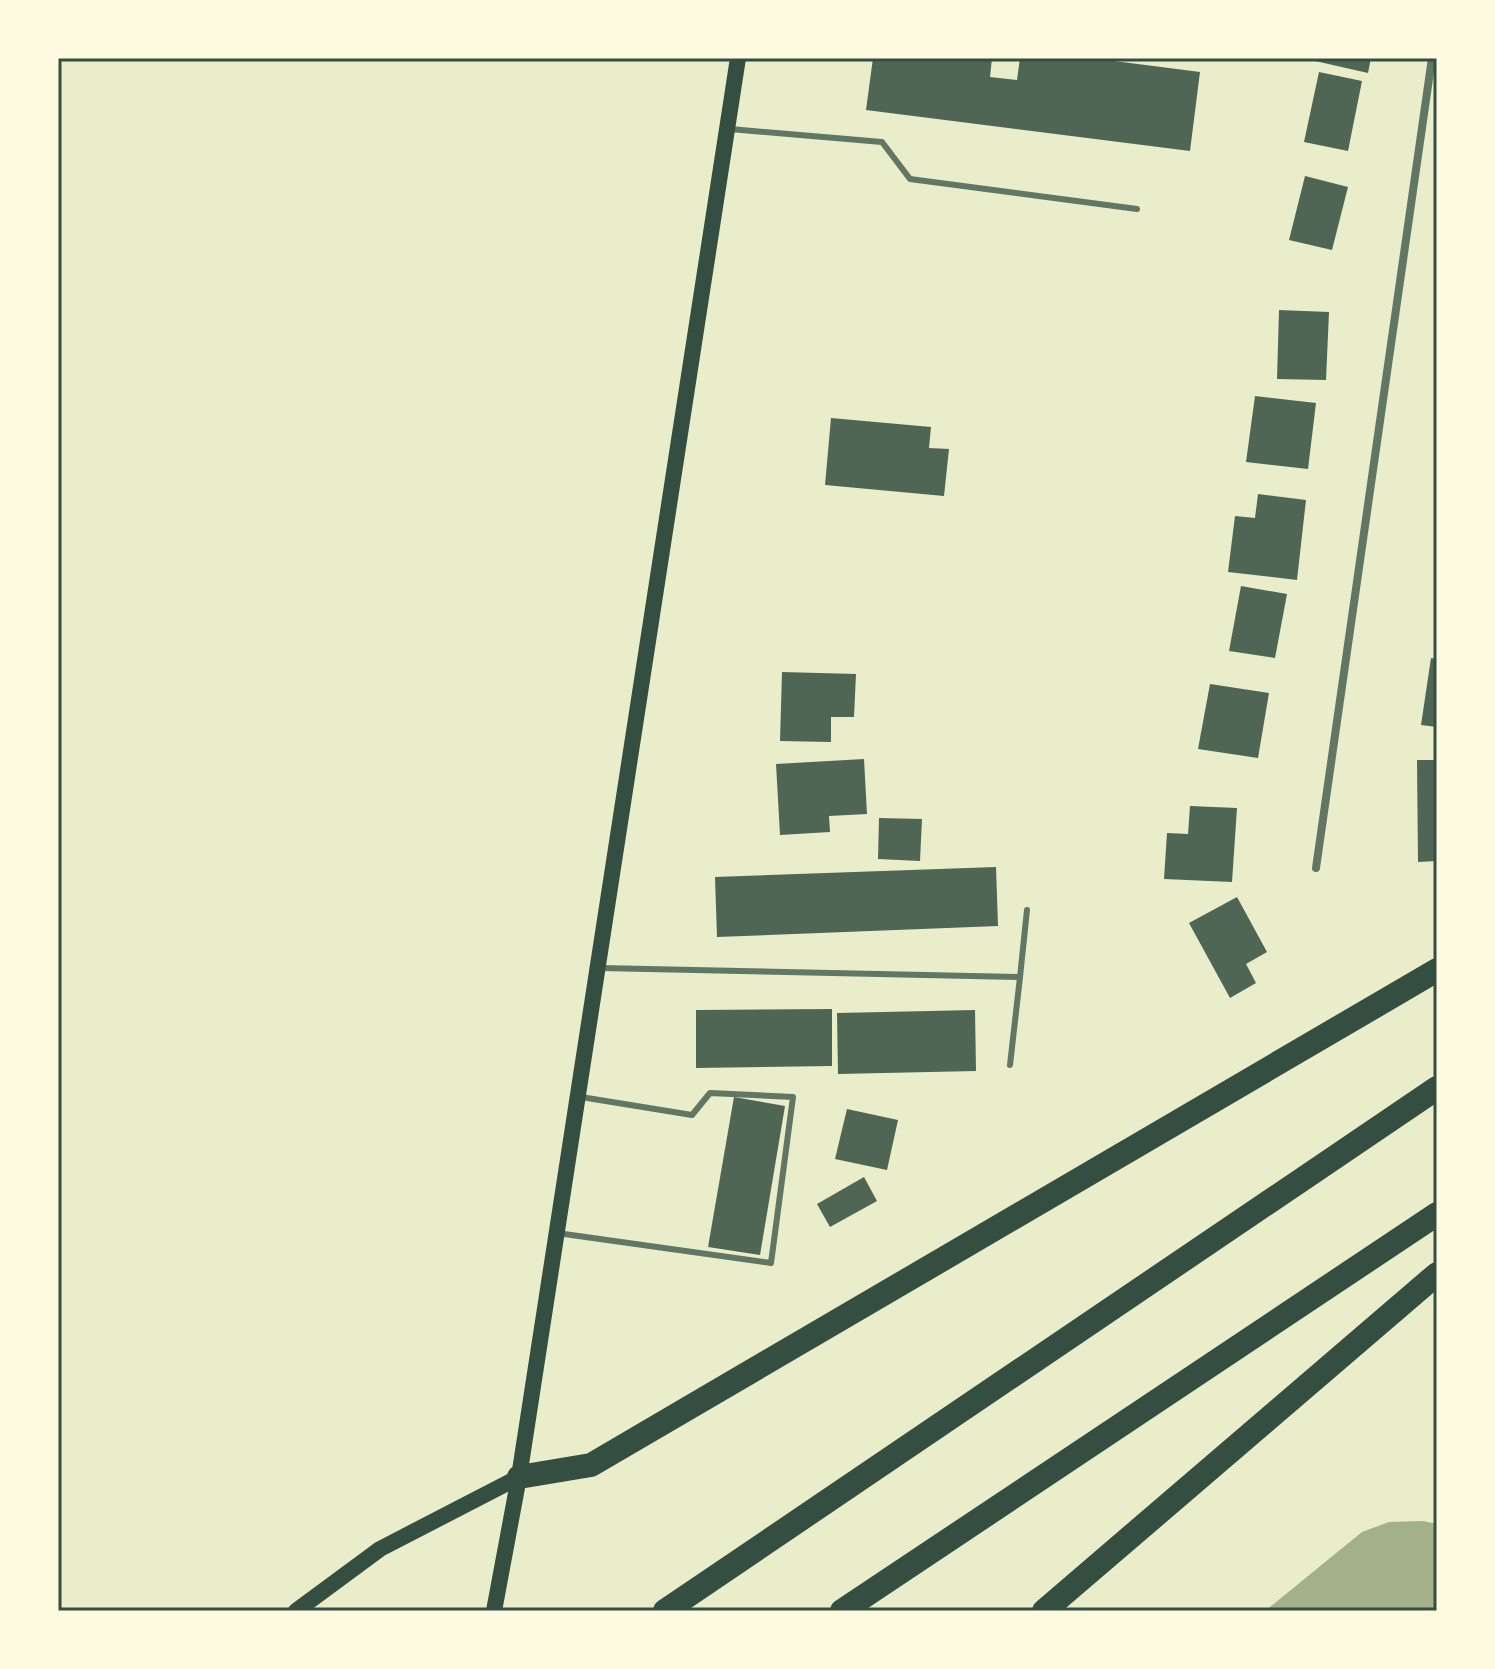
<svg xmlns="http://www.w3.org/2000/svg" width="1495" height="1669" font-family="'Alegreya Sans',sans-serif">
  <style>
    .water { fill: #a3b18a }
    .building { fill: #4f6655 }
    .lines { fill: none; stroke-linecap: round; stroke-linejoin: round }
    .service { stroke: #617663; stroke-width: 6 }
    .minor { stroke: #617663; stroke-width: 8 }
    .secondary { stroke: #344e41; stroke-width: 16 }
    .motorway { stroke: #344e41; stroke-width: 24 }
    .neatline { fill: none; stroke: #344e41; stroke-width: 3 }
  </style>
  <rect width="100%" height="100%" fill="#e9edc9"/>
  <path class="water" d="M1423 1521 1437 1524V1611H1265L1362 1532 1389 1522Z"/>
  <g class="building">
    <path d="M873 58H992L990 77 1017 80 1020 58H1091L1200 72 1190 151 866 110Z"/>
    <path d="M1302 58H1371L1368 73Z"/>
    <path d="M1319 72 1362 81 1348 151 1304 142Z"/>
    <path d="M1305 176 1348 187 1332 250 1289 240Z"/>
    <path d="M1279 310 1329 312 1326 380 1277 379Z"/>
    <path d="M1255 396 1316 403 1308 469 1246 462Z"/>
    <path d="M831 418 931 427 929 448 949 449 944 496 825 485Z"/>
    <path d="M1258 494 1306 500 1297 580 1228 572 1235 516 1255 518Z"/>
    <path d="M1241 586 1287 594 1275 658 1229 651Z"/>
    <path d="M1431 658 1437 659V727L1421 725Z"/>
    <path d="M782 672 856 674 854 717H831V742L780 741Z"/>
    <path d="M1210 684 1269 693 1258 758 1198 749Z"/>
    <path d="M864 759 867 814 829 816 830 832 780 835 776 764Z"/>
    <path d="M1417 760H1437V861L1418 862Z"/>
    <path d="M1190 806 1237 808 1232 882 1164 879 1167 833 1188 834Z"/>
    <path d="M879 818 922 819 920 861 878 859Z"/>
    <path d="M996 867 998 926 717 937 715 877Z"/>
    <path d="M1237 897 1267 952 1246 964 1256 983 1230 998 1189 923Z"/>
    <path d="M832 1009V1066L696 1068V1010Z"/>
    <path d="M975 1010 976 1071 838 1074 837 1013Z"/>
    <path d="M734 1097 785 1106 760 1255 708 1247Z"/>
    <path d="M847 1109 898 1120 887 1170 835 1159Z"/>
    <path d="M864 1177 877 1201 830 1227 817 1204Z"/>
  </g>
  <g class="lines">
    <g class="service">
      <path d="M730 129 882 142 910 179 1137 209"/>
      <path d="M601 968 1020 977 1010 1065"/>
      <path d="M1020 977 1027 910"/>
      <path d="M557 1233 771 1263 793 1097 710 1093 692 1115 581 1097"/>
    </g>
    <path class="minor" d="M1316 868 1432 58"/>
    <g class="secondary">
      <path d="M296 1611 380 1549 519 1477"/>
      <path d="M494 1611 519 1477 738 58"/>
    </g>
    <g class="motorway">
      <path d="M519 1477 591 1465 1437 970"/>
      <path d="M665 1611 1437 1088"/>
      <path d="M842 1611 1437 1214"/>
      <path d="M1044 1611 1437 1274"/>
    </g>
  </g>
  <rect width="1495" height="1669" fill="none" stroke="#fefae0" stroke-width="120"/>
  <rect x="60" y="60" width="1375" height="1549" class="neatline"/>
</svg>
